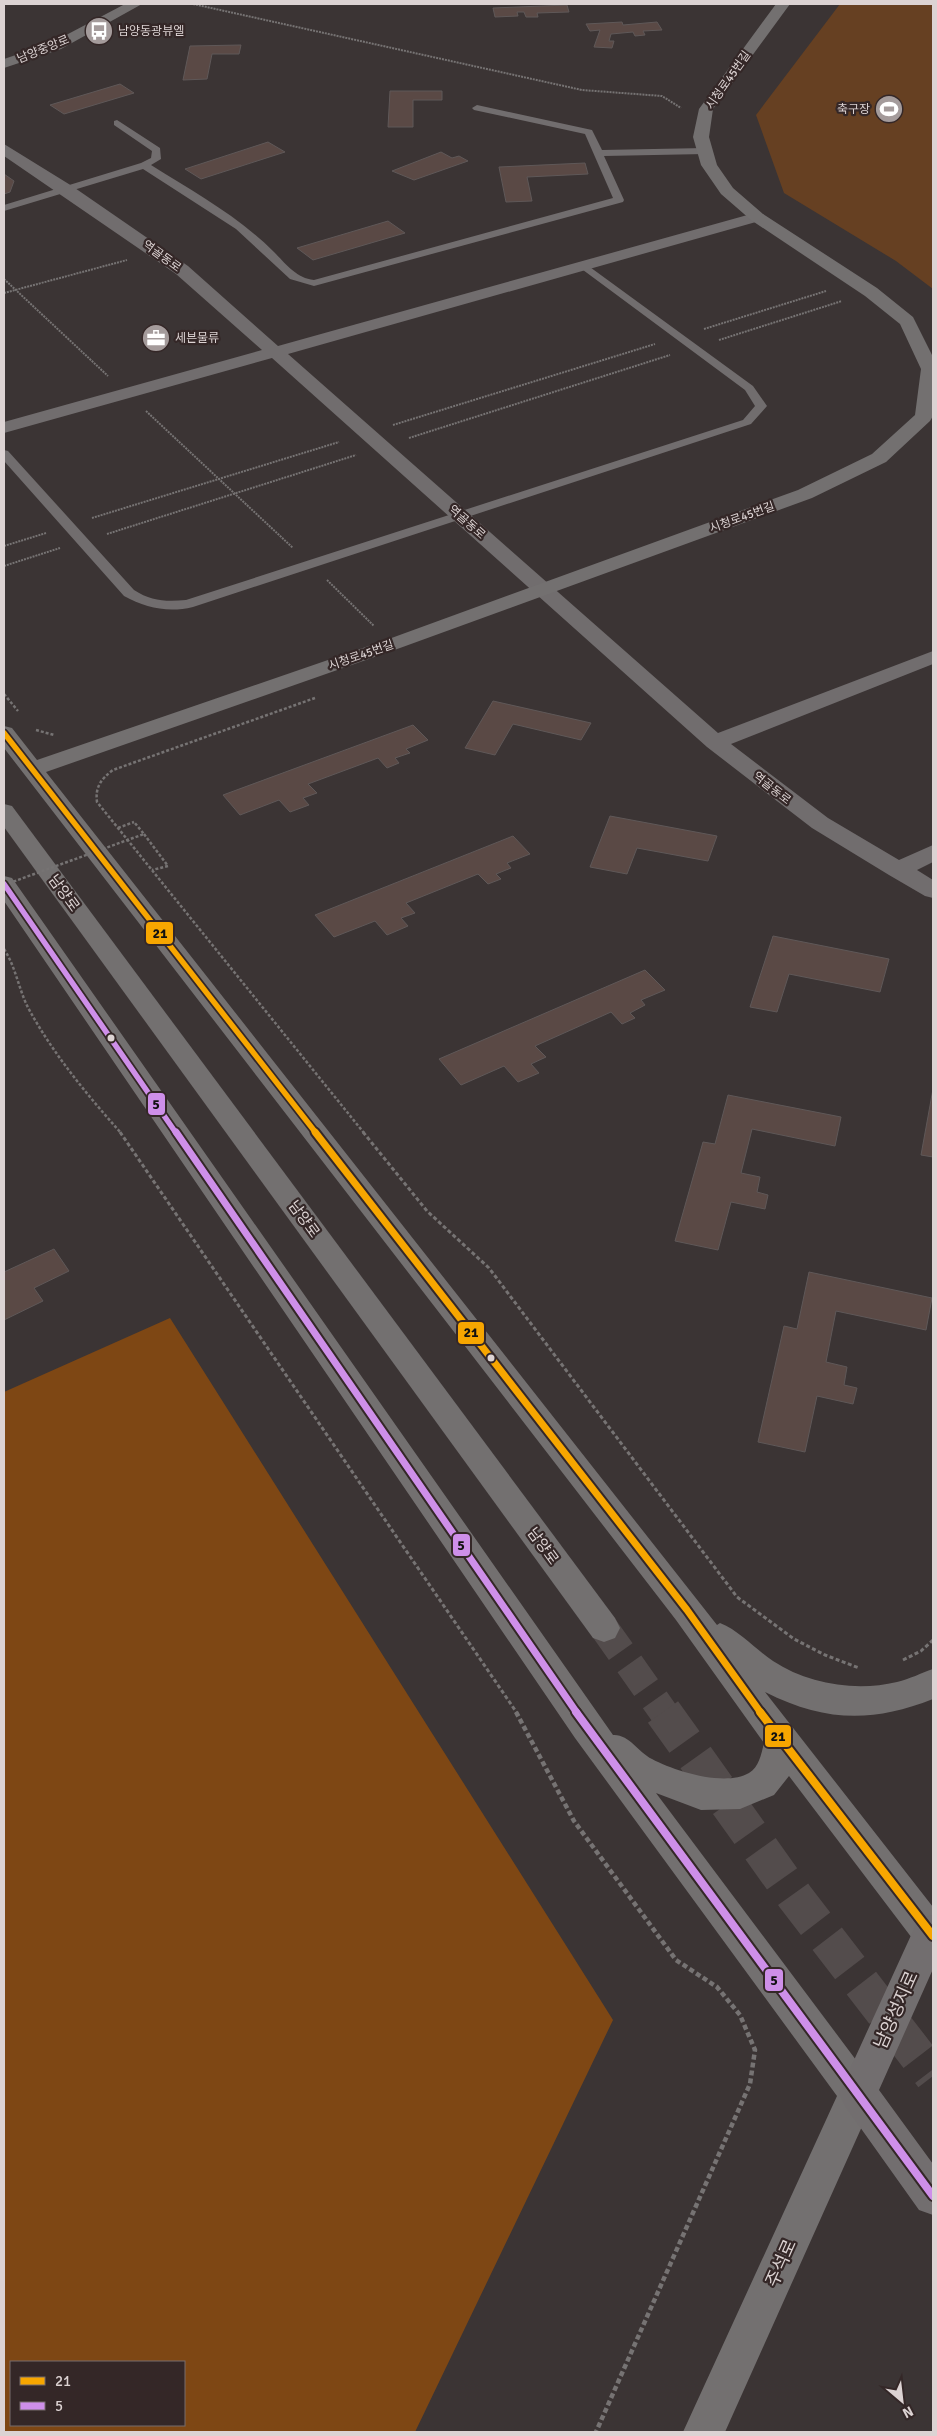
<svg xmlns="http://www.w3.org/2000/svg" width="937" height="2436" font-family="Signika,'Noto Sans KR',sans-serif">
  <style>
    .green { fill: #664022 }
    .forest { fill: #7e4714; fill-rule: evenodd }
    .building { fill: #5a4945; stroke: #5f5858 }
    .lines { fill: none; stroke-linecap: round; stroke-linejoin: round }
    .primary-tunnel-far1 { stroke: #534c4c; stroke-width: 29; stroke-dasharray: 29 15; stroke-linecap: butt }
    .primary-tunnel { stroke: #534c4c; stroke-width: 37; stroke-dasharray: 37 19; stroke-linecap: butt }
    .path-far3 { stroke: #767373; stroke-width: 2; stroke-dasharray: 2 1; stroke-linecap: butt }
    .path-far2 { stroke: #767373; stroke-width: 2.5; stroke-dasharray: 3 2; stroke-linecap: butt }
    .path-far1 { stroke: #767373; stroke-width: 3; stroke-dasharray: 4 2.5; stroke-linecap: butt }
    .path { stroke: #767373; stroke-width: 4.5; stroke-dasharray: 5 3; stroke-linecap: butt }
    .lane { fill: #716d6e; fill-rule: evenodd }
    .street { fill: #716d6e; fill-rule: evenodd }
    .secondary { fill: #737070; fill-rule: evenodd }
    .primary { fill: #726e6f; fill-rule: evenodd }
    .path-bridge { stroke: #767373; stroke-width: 2.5; stroke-dasharray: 3 2; stroke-linecap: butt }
    .bus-1-far2-casing { stroke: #342727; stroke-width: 9 }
    .bus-1-far1-casing { stroke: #342727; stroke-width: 11 }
    .bus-1-casing { stroke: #342727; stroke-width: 12 }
    .bus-2-far2-casing { stroke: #342727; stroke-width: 9 }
    .bus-2-far1-casing { stroke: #342727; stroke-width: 11 }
    .bus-2-casing { stroke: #342727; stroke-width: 12 }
    .bus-1-far2 { stroke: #f7a600; stroke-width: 5.5 }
    .bus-1-far1 { stroke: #f7a600; stroke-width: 7 }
    .bus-1 { stroke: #f7a600; stroke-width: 8 }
    .bus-2-far2 { stroke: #ce8fe9; stroke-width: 5.5 }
    .bus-2-far1 { stroke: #ce8fe9; stroke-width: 7 }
    .bus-2 { stroke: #ce8fe9; stroke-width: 8 }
    .bus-dot { fill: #dcd3d3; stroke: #342727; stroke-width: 2 }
    .labels { text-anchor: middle; stroke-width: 4.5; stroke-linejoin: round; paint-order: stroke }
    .far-poi-label { font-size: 12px; fill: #dcd3d3; stroke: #342727; text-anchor: start }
    .far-street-label { font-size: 12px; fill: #dcd3d3; stroke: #342727 }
    .street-label { font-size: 15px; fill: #dcd3d3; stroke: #342727 }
    .near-street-label { font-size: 18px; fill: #dcd3d3; stroke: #342727 }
    .line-badge { stroke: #342727; stroke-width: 2 }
    .pale-badge-label { font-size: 14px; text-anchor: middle; font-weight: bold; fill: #111 }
  </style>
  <rect width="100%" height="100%" fill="#3b3434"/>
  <path class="green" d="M840 4H933V289L896 261 784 193 756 115Z"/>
  <path class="forest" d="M170 1318 613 2020 415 2432H4V1392ZM11 2362H184V2425H11Z"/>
  <g class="building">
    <path d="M567 5 569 12 537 13 538 17H526L524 12H517L518 16 495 17 493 8Z"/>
    <path d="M622 22 623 25 657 22 662 30 643 31 645 35 635 36 633 32 611 34 609 41H614L612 48 594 47 600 30 590 31 586 24Z"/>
    <path d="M241 45 239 54H212L207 79 183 80 190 46Z"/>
    <path d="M120 84 134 93 64 114 50 105Z"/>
    <path d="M390 91H442V100H413V127H388Z"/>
    <path d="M268 142 285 152 201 179 185 169Z"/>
    <path d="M441 152 452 158 459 156 468 161 414 180 392 171Z"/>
    <path d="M585 163 588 174 527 177 532 201 506 202 499 167Z"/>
    <path d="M4 174 14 181 10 192 4 194Z"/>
    <path d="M388 221 405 233 313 260 297 248Z"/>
    <path d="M493 701 591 723 581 740 513 724 495 755 465 748Z"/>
    <path d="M413 725 428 740 406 749 410 753 395 758 399 763 387 768 378 758 308 784 317 793 303 798 309 805 290 812 279 800 240 815 223 795Z"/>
    <path d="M610 816 717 836 708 861 637 848 627 874 590 867Z"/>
    <path d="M513 836 530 854 507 863 511 868 496 874 501 879 488 884 478 874 406 903 415 913 401 918 408 926 387 935 375 921 334 937 315 915Z"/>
    <path d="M773 936 889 959 880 992 789 974 777 1012 750 1007Z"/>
    <path d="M645 970 665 990 641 1000 645 1005 630 1013 635 1018 622 1024 611 1012 535 1046 546 1057 531 1064 539 1073 518 1082 504 1066 461 1085 439 1059Z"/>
    <path d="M933 1089V1157L921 1155Z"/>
    <path d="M728 1095 841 1117 835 1146 752 1129 741 1173 760 1177 757 1192 768 1195 765 1209 731 1202 718 1250 675 1241 703 1142 715 1144Z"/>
    <path d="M54 1249 69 1271 34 1288 43 1301 4 1320V1272Z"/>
    <path d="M809 1272 932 1298 926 1330 836 1311 826 1362 847 1367 844 1385 857 1388 853 1404 817 1396 805 1452 758 1442 784 1326 797 1329Z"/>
  </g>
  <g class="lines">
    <path class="primary-tunnel-far1" d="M604 1628 664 1713"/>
    <path class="primary-tunnel" d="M663 1712 795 1897 933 2076"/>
    <g class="path-far3">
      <path d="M193 4 582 90 662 96 681 108"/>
      <path d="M4 279 108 376"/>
      <path d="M4 293 127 260"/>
      <path d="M704 329 826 291"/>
      <path d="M719 340 842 301"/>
      <path d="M146 411 293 548"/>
      <path d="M393 425 655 344"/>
      <path d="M409 438 670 355"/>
      <path d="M92 518 339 442"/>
      <path d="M107 534 356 455"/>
      <path d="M4 546 46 533"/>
      <path d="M4 566 60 548"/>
      <path d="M327 580 374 626"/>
    </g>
    <g class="path-far2">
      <path d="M4 694 18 711"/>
      <path d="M315 698 113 770C101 779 95 787 97 802L364 1133"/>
      <path d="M36 730 54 735"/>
      <path d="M118 828 134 822"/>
      <path d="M144 834 168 866 152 870"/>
      <path d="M4 949C17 969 19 993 31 1013 55 1056 88 1096 121 1133"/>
    </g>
    <g class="path-far1">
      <path d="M120 1132 517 1713"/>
      <path d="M363 1132 427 1211 489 1268 737 1597 794 1639 825 1655 859 1668"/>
      <path d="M903 1660 921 1651 933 1640"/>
    </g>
    <path class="path" d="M516 1712 574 1821 676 1960 717 1987 740 2015 755 2050 750 2084 596 2432"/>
    <g class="lane">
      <path d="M477 105 592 130 602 150 705 148 710 151 705 154 604 156 624 200 623 202 314 286 290 279 236 229 143 169 4 211V205L141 163 151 158 152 151 114 125V121L117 120 160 148 161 159 151 165C194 192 238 216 274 252 286 264 296 278 314 280L613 198 585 134 474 110 472 108Z"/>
      <path d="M583 262 753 386 767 406 751 424 193 607C168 613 146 608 124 596L4 461V450L8 451 134 590C151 601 166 602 186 600L743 420 755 406 745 390 579 267V263Z"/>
    </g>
    <path class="street" d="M4 144 72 186 188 266 278 346 751 214H763L765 217 763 220 288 354 718 733 933 651V664L731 744 828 818 899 860 933 845V862L917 870 933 880V898L925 896 889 875 812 828 707 747 272 358 4 433V422L262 350 176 274 4 156Z"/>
    <g class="secondary">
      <path d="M125 4H142L61 49 4 68V59L51 43Z"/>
      <path d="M776 4H790L713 109 709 137 717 165 733 188 763 214 877 288 913 317 933 357V416L930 421 886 462 812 498 400 648 46 772 717 1625 720 1623C740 1631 755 1649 773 1661 808 1684 856 1692 897 1682 910 1679 921 1673 933 1669V1699C872 1723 825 1722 765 1692L933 1907V1950L918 1946 789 1776 774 1795 740 1809 701 1810 656 1793 871 2080 877 2093 725 2432H683L837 2096 575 1738 4 901V876L12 878 613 1735C629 1734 638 1752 652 1759 674 1771 725 1787 749 1773 759 1767 761 1755 764 1743L676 1620 4 748V726L12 728 37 760 386 640 798 490 872 454 915 415 921 369 900 324 865 296 751 220 721 194 701 165 693 137 699 109Z"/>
      <path d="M4 804 12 806 615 1618 620 1628 615 1638 604 1642 593 1638 4 827Z"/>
    </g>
    <path class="primary" d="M931 1915 933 1916V1969L879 2090 933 2164V2215L919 2210 845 2106 839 2093 918 1920Z"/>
    <path class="path-bridge" d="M4 885 144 834 134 822"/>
    <defs>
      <path id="bus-1-far2" d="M4 733 316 1133"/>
      <path id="bus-1-far1" d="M315 1132 687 1610 761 1713"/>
      <path id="bus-1" d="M760 1712 933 1936"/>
      <path id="bus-2-far2" d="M4 884 176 1133"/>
      <path id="bus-2-far1" d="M176 1132 577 1713"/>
      <path id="bus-2" d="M576 1712 933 2196"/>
    </defs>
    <use href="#bus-1-far2" class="bus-1-far2-casing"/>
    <use href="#bus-1-far1" class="bus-1-far1-casing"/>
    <use href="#bus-1" class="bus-1-casing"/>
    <use href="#bus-2-far2" class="bus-2-far2-casing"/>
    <use href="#bus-2-far1" class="bus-2-far1-casing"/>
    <use href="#bus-2" class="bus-2-casing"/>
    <use href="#bus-1-far2" class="bus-1-far2"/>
    <use href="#bus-1-far1" class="bus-1-far1"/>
    <use href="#bus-1" class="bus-1"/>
    <use href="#bus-2-far2" class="bus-2-far2"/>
    <use href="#bus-2-far1" class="bus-2-far1"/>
    <use href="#bus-2" class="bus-2"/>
  </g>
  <defs>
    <symbol id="bus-disc" viewBox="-11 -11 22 22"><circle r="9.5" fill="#a49b9b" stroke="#342727"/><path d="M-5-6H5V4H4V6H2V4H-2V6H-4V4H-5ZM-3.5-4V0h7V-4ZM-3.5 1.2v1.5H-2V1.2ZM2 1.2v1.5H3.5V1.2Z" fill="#fff"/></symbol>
    <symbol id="stadium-disc" viewBox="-11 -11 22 22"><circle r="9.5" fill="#a49b9b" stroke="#342727"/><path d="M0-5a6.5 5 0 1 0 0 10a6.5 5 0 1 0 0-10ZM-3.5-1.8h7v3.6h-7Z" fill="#fff"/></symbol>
    <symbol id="office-disc" viewBox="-11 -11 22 22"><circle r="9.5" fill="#a49b9b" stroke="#342727"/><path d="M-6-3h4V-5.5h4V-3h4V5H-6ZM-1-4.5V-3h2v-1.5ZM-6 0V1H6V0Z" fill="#fff"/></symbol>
  </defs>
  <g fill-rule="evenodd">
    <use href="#bus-disc" x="83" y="15" width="32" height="32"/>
    <use href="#stadium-disc" x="873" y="93" width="32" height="32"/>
    <use href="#office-disc" x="140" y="322" width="32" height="32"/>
  </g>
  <g class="bus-dot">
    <circle cx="111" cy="1038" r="4.5"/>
    <circle cx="491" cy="1358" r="4.5"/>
  </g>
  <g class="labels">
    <g class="far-poi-label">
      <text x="118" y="35">남양동광뷰엘</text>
      <text x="870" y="113" text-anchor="end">축구장</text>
      <text x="175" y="342">세븐물류</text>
    </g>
    <g class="far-street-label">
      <text transform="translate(43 49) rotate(-22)" y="4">남양중앙로</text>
      <text transform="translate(728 80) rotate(-55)" y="4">시청로45번길</text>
      <text transform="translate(162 256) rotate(36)" y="4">역골동로</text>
      <text transform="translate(742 517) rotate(-20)" y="4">시청로45번길</text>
      <text transform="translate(467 522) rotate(41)" y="4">역골동로</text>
      <text transform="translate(361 655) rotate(-19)" y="4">시청로45번길</text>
      <text transform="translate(772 788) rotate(38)" y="4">역골동로</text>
    </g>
    <g class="street-label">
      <text transform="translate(64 893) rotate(54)" y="5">남양로</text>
      <text transform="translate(304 1219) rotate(54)" y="5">남양로</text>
      <text transform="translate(543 1546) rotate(54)" y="5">남양로</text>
    </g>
    <g class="near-street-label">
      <text transform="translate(896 2010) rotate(-66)" y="6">남양성지로</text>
      <text transform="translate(781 2263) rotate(-66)" y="6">주석로</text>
    </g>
  </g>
  <g class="line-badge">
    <rect x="145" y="921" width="29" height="24" rx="5" fill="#f7a600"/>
    <rect x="147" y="1092" width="19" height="24" rx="5" fill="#ce8fe9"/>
    <rect x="457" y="1321" width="28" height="24" rx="5" fill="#f7a600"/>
    <rect x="452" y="1533" width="19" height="24" rx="5" fill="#ce8fe9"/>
    <rect x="764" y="1724" width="28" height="24" rx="5" fill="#f7a600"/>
    <rect x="764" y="1968" width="20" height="24" rx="5" fill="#ce8fe9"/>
  </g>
  <g class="pale-badge-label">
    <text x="160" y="938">21</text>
    <text x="156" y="1109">5</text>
    <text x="471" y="1337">21</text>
    <text x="461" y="1550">5</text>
    <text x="778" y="1741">21</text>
    <text x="774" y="1985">5</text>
  </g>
  <rect width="937" height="2436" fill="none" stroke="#dcd3d3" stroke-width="10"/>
  <rect x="10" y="2361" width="175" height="65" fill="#342727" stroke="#776c6c"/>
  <rect x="20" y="2377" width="25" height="8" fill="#f7a600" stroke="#776c6c"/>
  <text x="55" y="2386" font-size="15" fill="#dcd3d3">21</text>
  <rect x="20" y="2402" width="25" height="8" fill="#ce8fe9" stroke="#776c6c"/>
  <text x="55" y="2411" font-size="15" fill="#dcd3d3">5</text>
  <g transform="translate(902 2401) rotate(152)" stroke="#342727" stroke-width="4" paint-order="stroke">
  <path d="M0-4L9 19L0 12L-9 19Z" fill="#dcd3d3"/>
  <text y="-8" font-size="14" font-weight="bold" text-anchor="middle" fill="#dcd3d3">N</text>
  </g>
</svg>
